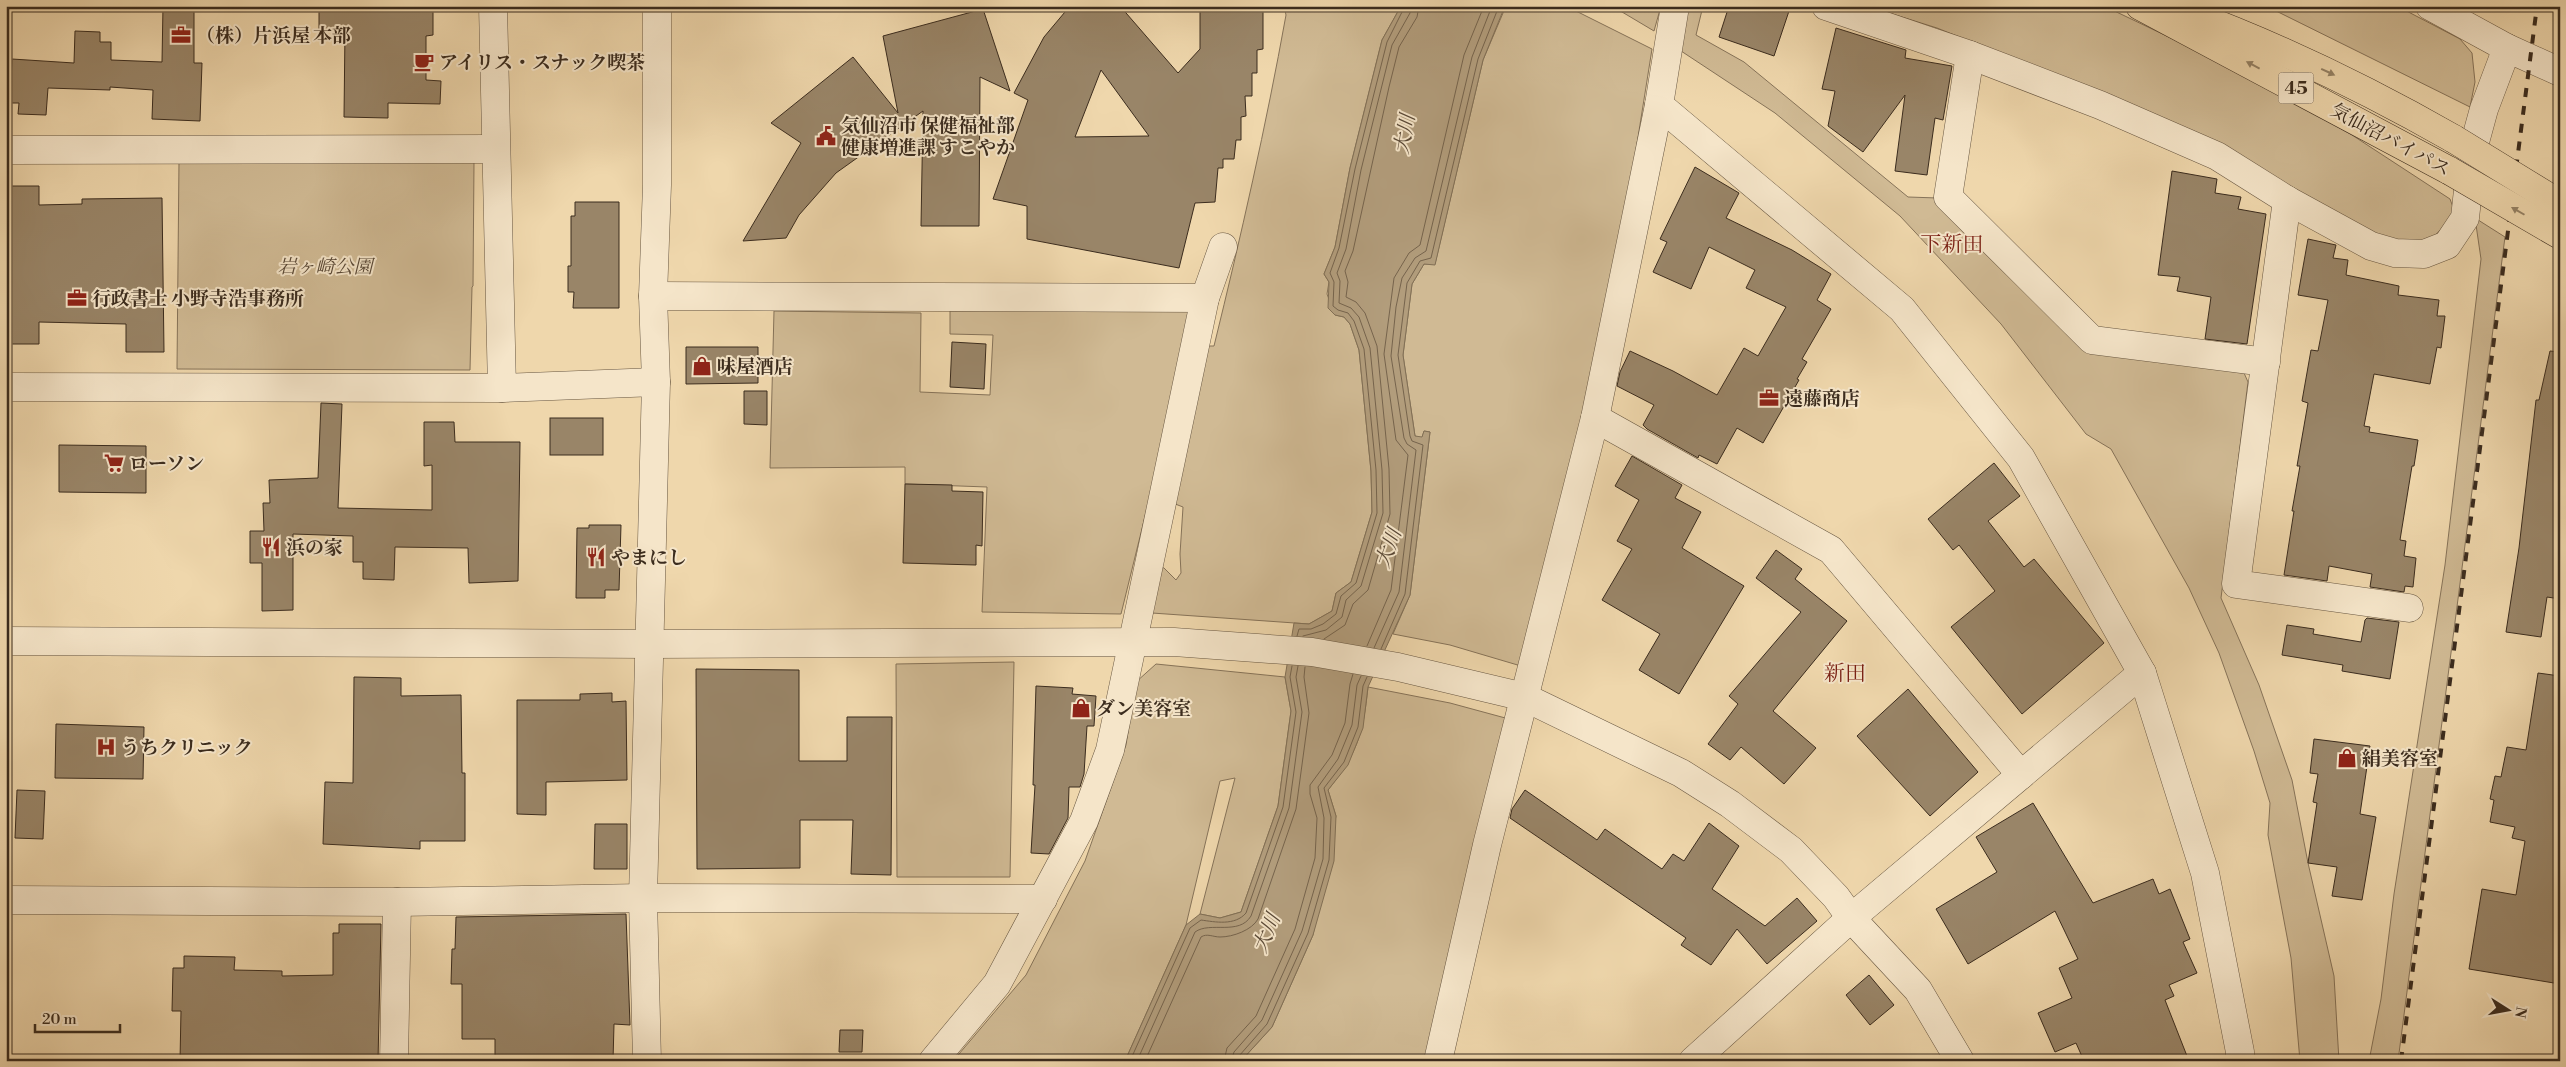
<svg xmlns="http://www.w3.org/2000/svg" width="2566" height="1067" font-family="'Libre Bodoni','Noto Serif JP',serif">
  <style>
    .green { fill: #d0ba94; stroke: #867359 }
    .water { fill: #b29d7c; stroke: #827056 }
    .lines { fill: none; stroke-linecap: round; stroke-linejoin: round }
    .shore { stroke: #76644d; stroke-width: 1 }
    .building { fill: #998568; stroke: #3b2c1e; fill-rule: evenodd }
    .minor-casing { stroke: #685742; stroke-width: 29 }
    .highway-casing { stroke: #3b2c1e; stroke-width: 29 }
    .minor { stroke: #f5e5c9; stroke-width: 28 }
    .highway { stroke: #efd7ac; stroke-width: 28 }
    .rail { stroke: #3b2c1e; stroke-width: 4; stroke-dasharray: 9 9; stroke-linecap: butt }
    .highway-bridge-casing { stroke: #3b2c1e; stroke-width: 29; stroke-linecap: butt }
    .highway-bridge { stroke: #efd7ac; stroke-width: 28 }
    .oneway { fill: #958265 }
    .labels { text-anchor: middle; stroke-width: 4; stroke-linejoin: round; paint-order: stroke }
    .shield { fill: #f5e5c9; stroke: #736451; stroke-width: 1 }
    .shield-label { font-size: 18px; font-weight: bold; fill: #3b2c1e }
    .poi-label { font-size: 19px; font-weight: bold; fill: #3b2c1e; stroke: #f5e5c9; text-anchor: start }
    .street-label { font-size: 19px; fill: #3b2c1e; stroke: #f5e5c9 }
    .park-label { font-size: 19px; font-style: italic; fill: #594836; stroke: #f5e5c9 }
    .water-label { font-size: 20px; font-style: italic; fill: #594836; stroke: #f5e5c9 }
    .quarter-label { font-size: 21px; fill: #7a1f14; stroke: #f5e5c9 }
  </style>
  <rect width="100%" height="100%" fill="#efd7ac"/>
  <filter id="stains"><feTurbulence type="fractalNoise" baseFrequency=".004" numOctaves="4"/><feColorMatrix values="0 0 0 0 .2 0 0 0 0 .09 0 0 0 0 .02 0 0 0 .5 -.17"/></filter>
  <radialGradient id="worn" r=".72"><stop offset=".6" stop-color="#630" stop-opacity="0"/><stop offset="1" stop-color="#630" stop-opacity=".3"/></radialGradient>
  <g class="green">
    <path d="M1284 6H1401L1382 40 1350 168 1335 247 1324 274 1329 282 1327 294 1335 315 1344 317 1350 324 1359 350 1371 471 1372 512 1351 582 1336 593 1332 611 1309 624 1152 613 1158 566 1164 568 1176 580 1181 573 1180 554 1183 507 1170 502 1202 346H1214C1241 236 1266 126 1286 15Z"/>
    <path d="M1506 6H1566L1652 49 1616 276 1521 666 1450 645 1393 634 1410 595 1430 432 1424 431 1422 438 1415 436 1403 355 1412 284 1424 264H1435L1483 60Z"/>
    <path d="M1612 6H1661L1654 31Z"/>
    <path d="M1684 6H1703L1696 35 1744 62 1908 197 1938 198 2090 352 2244 373 2248 382 2221 598 2259 685 2292 780 2308 863 2334 976 2339 1061H2300L2291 958 2268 835 2270 803 2254 751 2219 653 2189 588 2111 449 2086 434 2001 324 1900 216 1775 113 1675 47Z"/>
    <path d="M1867 6H2104L2242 72 2352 135 2450 199 2454 210C2439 234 2432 244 2402 246L2042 70 1937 28Z"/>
    <path d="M2266 6H2397L2460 39 2472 53 2475 82 2470 107Z"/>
    <path d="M179 161 474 162 473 286 472 287 470 370 177 369Z"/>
    <path d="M2475 218 2505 237 2398 1061H2369L2381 999 2394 894 2445 565 2481 259Z"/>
    <path d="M1196 309 1121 614 982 612 987 487 905 484V467L770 468 774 311 921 313 920 392 990 395 993 335 950 334V311Z"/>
    <path d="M1014 662 1010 877H897L896 664Z"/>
    <path d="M1156 664 1285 677 1291 711 1278 806 1241 912 1220 918 1200 914 1235 778 1220 781 1186 925 1125 1061H953L1026 975 1085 861 1126 745 1136 682Z"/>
    <path d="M1368 687 1450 703 1509 719 1428 1061H1241L1272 1027 1313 935 1336 816 1328 790C1358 752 1363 734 1368 687Z"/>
  </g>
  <path class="water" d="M1401 6H1505L1483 60 1435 265 1424 264 1412 284 1403 355 1415 436 1422 437 1424 431 1430 432 1410 595 1368 687 1363 728 1348 765 1328 790 1336 816 1334 861 1313 935 1272 1027 1241 1061H1125L1186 925 1200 914 1220 918 1241 912 1278 806 1291 711 1285 677 1294 623 1309 624 1332 611 1336 593 1351 582 1372 512 1371 471 1359 350 1350 324 1344 317 1335 315 1328 308 1329 282 1324 274 1335 247 1350 168 1382 40Z"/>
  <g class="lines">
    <g class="shore">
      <path d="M1297 636 1299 629H1311L1323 624 1336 614 1341 596 1356 583 1377 513 1376 470 1364 349 1354 321 1348 313 1338 310 1333 306 1334 282 1330 273 1339 248 1355 169 1387 42 1405 6"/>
      <path d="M1303 636 1326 630 1342 617 1346 600 1361 586 1383 513 1382 470 1370 348 1359 317 1351 308 1339 303 1340 281 1337 273 1346 249 1361 170 1392 45 1410 13 1411 6"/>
      <path d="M1324 639 1345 625 1353 604 1368 590 1390 514 1389 469 1377 346 1365 313 1356 302 1346 297 1348 282 1345 271 1353 251 1389 87 1399 47 1417 17 1419 6"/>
      <path d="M1367 646 1391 590 1408 455 1396 440 1384 354 1394 278 1409 253 1420 245 1464 55 1484 6"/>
      <path d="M1374 648 1399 592 1416 450 1407 444 1404 438 1391 356 1396 307 1402 278 1415 258 1426 251 1472 57 1492 6"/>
      <path d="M1381 649 1405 594 1423 445 1412 441 1410 436 1398 355 1407 283 1420 261 1431 258 1478 59 1499 6"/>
      <path d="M1130 1061 1190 928 1201 920C1215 922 1235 926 1246 913L1283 807 1296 712 1290 677 1292 666"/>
      <path d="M1137 1061 1195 932C1210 921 1239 936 1251 916L1289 808 1302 712 1296 677 1298 666"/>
      <path d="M1145 1061 1201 937C1207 933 1213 937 1220 937 1233 937 1252 930 1258 919L1296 809 1309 713 1304 677 1305 667"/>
      <path d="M1224 1061 1227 1048 1256 1016 1295 929 1315 858 1317 818 1310 794V785L1332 755 1345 723 1350 684 1353 674"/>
      <path d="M1231 1061 1234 1052 1262 1020 1302 931 1323 859 1324 818 1318 787 1338 759 1352 725 1357 685 1361 676"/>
      <path d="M1237 1061 1239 1056 1267 1024 1308 933 1329 860 1331 817 1324 788 1344 762 1358 727 1363 686 1367 677"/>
    </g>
  </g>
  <g class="building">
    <path d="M163 6H194V63H202L200 121 152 119 153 90 110 87V90L48 88 46 115 18 114 19 103H10L12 59 74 63 75 31 100 32V42H111V60L162 62Z"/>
    <path d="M319 6H433V35L426 36V80L441 81 440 104 388 103V118L344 117 345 30 319 31Z"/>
    <path d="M1070 6H1120L1178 73 1200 49V6H1263V49L1257 50V73H1252V96H1245L1246 116 1241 117V140H1236L1234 159H1223V168H1218L1215 202 1195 203 1179 268 1027 239V206L993 199 1028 100 1014 93 1044 37ZM1101 70 1149 136 1075 137Z"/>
    <path d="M1729 6H1775L1789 11 1774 56 1719 37Z"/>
    <path d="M983 9 1010 91 980 77 979 226H921L923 111 836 173 799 215 786 238 743 241 801 143 771 123 853 57 898 113 883 36Z"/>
    <path d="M1836 28 1906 50 1905 58 1952 66 1943 120 1935 118 1927 175 1895 171 1905 95 1863 152 1828 126 1835 91 1822 89Z"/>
    <path d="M1695 167 1739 193 1726 218 1792 250 1831 274 1817 300 1831 309 1802 359 1807 362 1797 379 1799 380 1763 443 1737 428 1717 464 1699 455 1698 458 1647 429 1643 425 1654 405 1617 386 1620 372 1630 351 1673 371 1717 395 1744 348 1758 356 1786 307 1746 288 1755 270 1709 247 1691 289 1653 272 1667 242 1660 239Z"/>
    <path d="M2172 171 2217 179 2215 193 2241 197 2238 209 2266 214 2247 344 2205 339 2211 297 2177 291 2180 277 2158 275Z"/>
    <path d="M6 186H39V205L82 204V199L162 198 164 352H126V324L39 322V344H6Z"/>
    <path d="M575 202H619V308H573L574 292H568V266H571V216H575Z"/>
    <path d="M2308 239 2336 245 2333 258 2348 260 2346 275 2399 286 2398 295 2439 300 2437 316H2445L2441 348 2437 347 2430 384 2374 374 2364 426 2370 427 2369 432 2418 440 2414 466H2412L2400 540 2406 541 2404 556 2416 558 2413 587 2405 586 2404 592 2370 587 2372 574 2329 566 2327 581 2284 575 2294 511H2292L2300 466H2297L2308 403 2302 401 2311 350 2318 351 2328 300 2298 295Z"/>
    <path d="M952 342 986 344 984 389 950 387Z"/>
    <path d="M686 347H758V383L686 384Z"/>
    <path d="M2550 351 2560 352V599L2547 597 2541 637 2506 632 2519 548 2536 400H2539Z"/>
    <path d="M744 391H767V425L744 424Z"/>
    <path d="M321 403 342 404 338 508 432 510V465L424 466V422H454L455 442H520L518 581 469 583 468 548 395 547 394 580 363 579V562H353V536L293 534V610L262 611V563H250V531H264L263 503H270L269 480 318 478Z"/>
    <rect x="550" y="418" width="53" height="37"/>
    <path d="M59 445 146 446V493L59 492Z"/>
    <path d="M1632 456 1682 485 1675 498 1701 512 1682 548 1744 586 1679 694 1639 670 1660 634 1602 600 1632 549 1617 541 1639 500 1615 486Z"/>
    <path d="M1994 463 2020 496 1988 521 2024 567 2034 559 2104 643 2022 714 1951 627 1995 591 1959 545 1953 550 1928 519Z"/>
    <path d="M905 484 952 485V491L983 492 982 546 976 545V565L903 563Z"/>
    <path d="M589 525H621L619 590H605V598H576L577 528H589Z"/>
    <path d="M1776 550 1802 569 1795 579 1847 621 1773 711 1816 748 1784 784 1741 747 1730 760 1708 744 1738 704 1729 696 1801 612 1756 578Z"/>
    <path d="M2367 618 2399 622 2390 679 2342 671 2343 665 2282 655 2287 625 2314 629 2313 634 2361 642 2365 620Z"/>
    <path d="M696 669 799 670V761H847V717H892L891 875 851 874 853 820H800V868L697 869Z"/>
    <path d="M2538 673 2560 676V730L2556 754 2560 755V984L2469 969 2482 889 2516 895 2525 841 2512 838 2515 827 2490 822 2494 800 2490 799 2495 776 2501 777 2507 747 2526 750Z"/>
    <path d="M354 677 401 678V696L461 695 462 773H465V841H420V849L323 844 325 782 353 783Z"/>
    <path d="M1036 686 1073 688 1072 694 1096 696 1094 726H1087L1084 774 1080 787H1069L1068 818 1049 854 1031 853 1035 785H1033Z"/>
    <path d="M1908 689 1978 772 1930 816 1857 736Z"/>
    <path d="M612 693V702L626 701 627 780 546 782V815L517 814V700H580V694Z"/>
    <path d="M56 724 144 727 143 779 55 778Z"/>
    <path d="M2314 739 2370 746 2360 814 2376 817 2362 900 2332 896 2337 867 2308 863 2317 803 2313 802 2318 774 2310 773Z"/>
    <path d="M17 790 45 791 43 839 15 838Z"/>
    <path d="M1525 790 1597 840 1605 829 1662 869 1673 854 1684 861 1709 823 1739 846 1712 889 1765 926 1797 898 1817 921 1767 964 1737 929 1711 965 1681 945 1686 938 1510 818 1512 809Z"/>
    <path d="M2033 803 2093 903 2153 879 2159 894 2170 889 2190 939 2183 942 2197 973 2169 985 2174 996 2165 1000 2187 1056 2175 1061H2084L2076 1043 2055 1052 2038 1013 2072 998 2059 968 2078 959 2055 911 1968 964 1936 909 1997 872 1976 837Z"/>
    <path d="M595 824H627V869H594Z"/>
    <path d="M626 914 630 1025 614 1024 613 1061H495V1039H462V984H451L452 949H455L456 917Z"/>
    <path d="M339 924H381L378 1061H180L181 1011H172L173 968H184V956L235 957 234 970 282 971V976L333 975V933H339Z"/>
    <path d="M1869 975 1894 1005 1870 1025 1846 995Z"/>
    <path d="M840 1030H863L862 1052H839Z"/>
  </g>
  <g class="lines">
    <defs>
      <g id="minor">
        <path d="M493 6 502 388"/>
        <path d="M1826 6 1970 55 2100 105 2217 156 2287 200 2371 246 2395 253 2424 254 2447 245 2465 218 2472 153 2484 109 2507 48"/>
        <path d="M2430 6 2507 48 2560 72"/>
        <path d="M1970 55 1948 197 2092 340 2266 362"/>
        <path d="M1659 105 1902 309 2021 458 2142 673 2205 873 2240 1052V1061"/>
        <path d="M6 150 495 149"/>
        <path d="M2287 200 2236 584 2409 608"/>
        <path d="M653 296 1205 298"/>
        <path d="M6 387 502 388 656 382"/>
        <path d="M1595 418 1831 550 2021 775"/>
        <path d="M6 641 650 644 1174 642 1312 652 1398 667 1524 697 1681 773 1730 804 1791 850 1836 897 1851 918 1918 990 1960 1061"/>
        <path d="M6 900 397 902 643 898 1043 899"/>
        <path d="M394 1061 397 902"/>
        <path d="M647 1061 643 898 656 382 653 296 657 185V6"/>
        <path d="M933 1061 997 984 1084 821 1110 750 1205 298 1223 247"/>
        <path d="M1438 1061 1487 845 1595 418 1659 105 1675 6"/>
        <path d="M1693 1061 1851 918 2142 673"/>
      </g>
      <g id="highway">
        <path d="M2140 6 2450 171"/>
        <path d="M2188 13C2280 47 2368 90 2454 139"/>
      </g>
    </defs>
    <use href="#minor" class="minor-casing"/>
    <use href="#highway" class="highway-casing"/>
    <use href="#minor" class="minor"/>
    <use href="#highway" class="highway"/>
    <path class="rail" d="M2401 1061 2537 6"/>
    <defs>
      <g id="highway-bridge">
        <path d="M2454 139 2560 204"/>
        <path d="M2450 171 2560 235"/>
      </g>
    </defs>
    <use href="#highway-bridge" class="highway-bridge-casing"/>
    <use href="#highway-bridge" class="highway-bridge"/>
  </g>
  <defs><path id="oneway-solid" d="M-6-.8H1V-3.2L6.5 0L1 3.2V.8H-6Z" transform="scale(1.25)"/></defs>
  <g class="oneway">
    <use href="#oneway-solid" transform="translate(2253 65) rotate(-152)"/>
    <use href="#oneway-solid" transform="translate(2328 72) rotate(25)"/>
    <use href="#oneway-solid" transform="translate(2518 211) rotate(-150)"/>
  </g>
  <defs>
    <symbol id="office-bare" viewBox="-9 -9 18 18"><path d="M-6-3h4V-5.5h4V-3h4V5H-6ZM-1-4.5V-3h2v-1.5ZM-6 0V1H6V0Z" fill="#8f2418" stroke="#f5e5c9" stroke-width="2.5" paint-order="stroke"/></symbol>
    <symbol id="cafe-bare" viewBox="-9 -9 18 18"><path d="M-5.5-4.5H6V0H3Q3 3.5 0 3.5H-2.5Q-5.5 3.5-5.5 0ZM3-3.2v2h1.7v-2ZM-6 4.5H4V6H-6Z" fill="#8f2418" stroke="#f5e5c9" stroke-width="2.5" paint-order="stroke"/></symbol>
    <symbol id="civic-bare" viewBox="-9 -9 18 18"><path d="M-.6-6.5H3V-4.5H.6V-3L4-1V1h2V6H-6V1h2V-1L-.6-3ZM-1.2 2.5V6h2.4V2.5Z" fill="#8f2418" stroke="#f5e5c9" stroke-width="2.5" paint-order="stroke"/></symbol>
    <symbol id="shop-bare" viewBox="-9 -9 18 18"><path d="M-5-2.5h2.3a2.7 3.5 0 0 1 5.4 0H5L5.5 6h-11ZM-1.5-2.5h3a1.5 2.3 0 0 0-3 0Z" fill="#8f2418" stroke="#f5e5c9" stroke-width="2.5" paint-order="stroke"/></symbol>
    <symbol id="supermarket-bare" viewBox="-9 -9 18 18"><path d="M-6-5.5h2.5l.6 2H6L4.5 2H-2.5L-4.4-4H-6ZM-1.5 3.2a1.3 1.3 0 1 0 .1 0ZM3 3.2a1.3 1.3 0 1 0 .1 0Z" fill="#8f2418" stroke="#f5e5c9" stroke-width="2.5" paint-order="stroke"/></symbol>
    <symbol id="restaurant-bare" viewBox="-9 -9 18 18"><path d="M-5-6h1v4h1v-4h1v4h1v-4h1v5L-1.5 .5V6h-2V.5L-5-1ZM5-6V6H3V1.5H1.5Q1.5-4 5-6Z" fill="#8f2418" stroke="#f5e5c9" stroke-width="2.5" paint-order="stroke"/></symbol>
    <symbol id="hospital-bare" viewBox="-9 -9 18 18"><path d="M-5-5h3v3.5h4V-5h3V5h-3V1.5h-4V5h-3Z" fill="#8f2418" stroke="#f5e5c9" stroke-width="2.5" paint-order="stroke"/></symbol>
  </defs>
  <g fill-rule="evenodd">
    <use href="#office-bare" x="167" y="21" width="28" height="28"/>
    <use href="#cafe-bare" x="410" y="48" width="28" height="28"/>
    <use href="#civic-bare" x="812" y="122" width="28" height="28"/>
    <use href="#office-bare" x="63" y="284" width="28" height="28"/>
    <use href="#shop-bare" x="688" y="352" width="28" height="28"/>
    <use href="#office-bare" x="1755" y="384" width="28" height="28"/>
    <use href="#supermarket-bare" x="100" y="449" width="28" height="28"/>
    <use href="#restaurant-bare" x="257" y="533" width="28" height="28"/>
    <use href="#restaurant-bare" x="582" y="543" width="28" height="28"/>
    <use href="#shop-bare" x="1067" y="694" width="28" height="28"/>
    <use href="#hospital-bare" x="92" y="733" width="28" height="28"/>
    <use href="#shop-bare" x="2333" y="744" width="28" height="28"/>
  </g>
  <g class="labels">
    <rect class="shield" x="2278.5" y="72.5" width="35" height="31" rx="4"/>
    <g class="shield-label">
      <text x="2296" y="94">45</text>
    </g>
    <g class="poi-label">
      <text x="196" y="42">（株）片浜屋 本部</text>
      <text x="439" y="69">アイリス・スナック喫茶</text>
      <text x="841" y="132">気仙沼市 保健福祉部<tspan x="841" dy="22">健康増進課 すこやか</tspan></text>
      <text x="92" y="305">行政書士 小野寺浩事務所</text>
      <text x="717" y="373">味屋酒店</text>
      <text x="1784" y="405">遠藤商店</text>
      <text x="129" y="470">ローソン</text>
      <text x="286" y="554">浜の家</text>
      <text x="611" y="564">やまにし</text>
      <text x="1096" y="715">ダン美容室</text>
      <text x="121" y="754">うちクリニック</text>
      <text x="2362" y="765">絹美容室</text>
    </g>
    <g class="street-label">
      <text transform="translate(2391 139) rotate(28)" y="7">気仙沼バイパス</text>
    </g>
    <g class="park-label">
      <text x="325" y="273">岩ヶ崎公園</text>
    </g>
    <g class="water-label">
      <text transform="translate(1404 134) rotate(-80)" y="7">大川</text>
      <text transform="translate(1388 548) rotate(-70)" y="7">大川</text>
      <text transform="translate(1266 933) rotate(-67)" y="7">大川</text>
    </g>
    <g class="quarter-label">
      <text x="1952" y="251">下新田</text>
      <text x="1845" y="680">新田</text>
    </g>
  </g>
  <rect width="2566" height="1067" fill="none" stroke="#efd7ac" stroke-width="25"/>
  <rect x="8" y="8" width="2551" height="1052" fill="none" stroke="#3b2c1e" stroke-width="2.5"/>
  <rect x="12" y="12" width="2541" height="1042" fill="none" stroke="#3b2c1e"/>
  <g transform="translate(2508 1010) rotate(101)" stroke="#f5e5c9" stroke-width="4" paint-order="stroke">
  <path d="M0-4L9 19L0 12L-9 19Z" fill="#3b2c1e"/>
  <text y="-8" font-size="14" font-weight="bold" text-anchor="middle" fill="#3b2c1e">N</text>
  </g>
  <path d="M35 1024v8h85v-8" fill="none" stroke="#3b2c1e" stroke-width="2.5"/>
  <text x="42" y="1024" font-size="15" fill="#3b2c1e" stroke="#f5e5c9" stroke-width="4" paint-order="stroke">20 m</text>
  <rect width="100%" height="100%" filter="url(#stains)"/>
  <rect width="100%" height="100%" fill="url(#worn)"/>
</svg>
